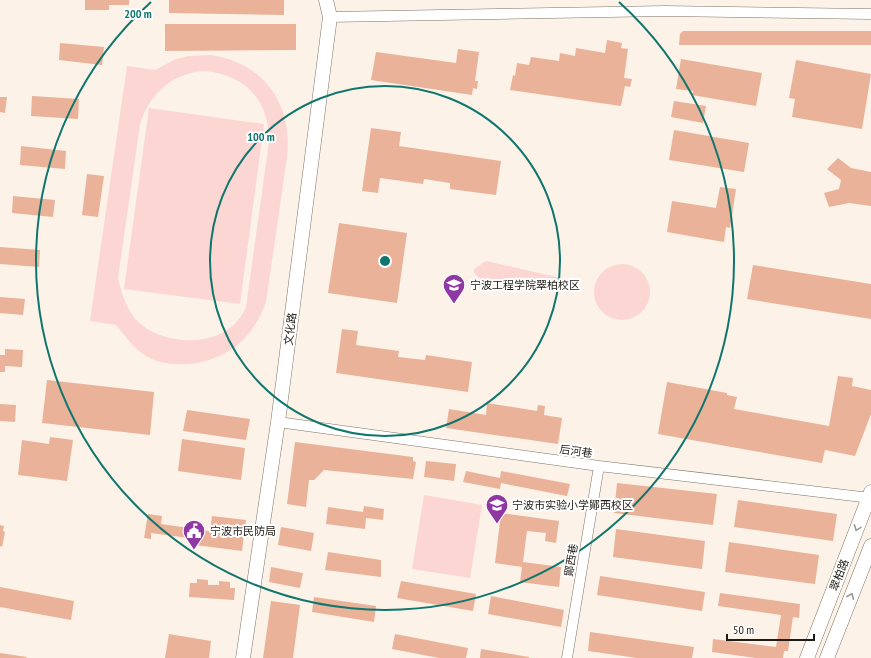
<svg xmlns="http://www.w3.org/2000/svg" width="871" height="658" viewBox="0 0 871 658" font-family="'PT Sans Narrow','Noto Sans SC',sans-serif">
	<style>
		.green { fill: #fbd6d2; fill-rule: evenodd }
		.building { fill: #e9b299 }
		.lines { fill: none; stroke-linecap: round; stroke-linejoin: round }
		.street-casing { stroke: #7f7266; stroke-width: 11 }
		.secondary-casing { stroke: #7f7266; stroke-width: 15 }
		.street { stroke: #fff; stroke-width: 10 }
		.secondary { stroke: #fff; stroke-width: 14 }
		.oneway { stroke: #9a9896 }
		.ring { fill: none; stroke: #0f766e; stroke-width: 2 }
		.labels { text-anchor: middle; stroke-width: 4; stroke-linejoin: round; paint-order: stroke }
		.poi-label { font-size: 11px; fill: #1e1a15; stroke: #fff; text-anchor: start }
		.street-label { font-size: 11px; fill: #1e1a15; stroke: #fff }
		.centre { fill: #0f766e; stroke: #fff; stroke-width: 2 }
		.ring-label { font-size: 12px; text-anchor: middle; font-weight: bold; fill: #0f766e; stroke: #fff; stroke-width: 4; stroke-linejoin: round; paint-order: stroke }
	</style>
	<rect width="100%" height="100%" fill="#fdf2e7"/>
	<path class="green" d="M211,55C264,63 293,104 287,157L266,302C253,338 229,359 190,364C175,365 159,364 146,356C133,348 125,336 116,325L90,321L127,66L155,70L176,59L189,56ZM205,71C246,75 269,100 269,142L246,307C244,311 242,316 238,320C217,347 168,345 143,326C128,315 122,295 118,278L140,124C150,93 172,73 205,71Z
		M149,108L264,124L240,304L124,289Z
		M486,261L570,280L567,290L484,282L474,273V269Z
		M594 292a28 28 0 1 1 56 0a28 28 0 1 1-56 0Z
		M424,495L482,505L470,578L412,569Z"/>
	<path class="building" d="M85,0H129V5H109V10H85Z
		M169,0H284V15L169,13Z
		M165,24H296V50L165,51Z
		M683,31H871V45H679L680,34Z
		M607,40L622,43L621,48L628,49L624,78L632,79L630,87L625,86L621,106L510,90L513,75L515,76L517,63L529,65L531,57L559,61L560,53L575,56L576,48L605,53Z
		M60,43L104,47L102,65L59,60Z
		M458,49L479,52L475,81H478L477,89L473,88L472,95L371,80L376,52L456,63Z
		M681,59L762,73L756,106L692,95L693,91L676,89Z
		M796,60L871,74L862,129L792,117L795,99L789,98Z
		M32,96L79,99L78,119L31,116Z
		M0,97H7L5,113L0,112Z
		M674,101L706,106L703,123L671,117Z
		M371,128L401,132L399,146L501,161L496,195L450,189V183L424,179L423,184L380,178L378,193L362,191Z
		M674,130L749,143L744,172L669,160Z
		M21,146L66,151L65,169L20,165Z
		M838,158L851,168L871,172V206L849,203L829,207L824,193L839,189L841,180L827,169Z
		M87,174L104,176L98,217L82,215Z
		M720,187L736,189L730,228L726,227L724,242L667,232L672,201L716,208Z
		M13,196L55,200L53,217L12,213Z
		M339,223L407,233L397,303L328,293Z
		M0,247L40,250L39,267L0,264Z
		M753,265L871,284V319L747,299Z
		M0,297L25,299L23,315L0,313Z
		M342,329L358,331L356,345L399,351L398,357L425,360L426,355L472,362L468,392L336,373Z
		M5,349L23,350L22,367L5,366V372H0V355H5Z
		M838,376L853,378L852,386L871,390V414L855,456L825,450L822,463L658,434L667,382L727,393V395L737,397L734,409L829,426Z
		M47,380L154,392L150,435L42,423Z
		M487,403L537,411L538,405L545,406L544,415L562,418L558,444L446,428L449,409L486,415Z
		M0,404L16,405L15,422L0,421Z
		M187,410L250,419L246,440L183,431Z
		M50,437L73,440L67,481L18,475L22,440L49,444Z
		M182,439L245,448L241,480L178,471Z
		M295,442L413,457V461L416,462L413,479L324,470L314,480H309L306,507L287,504Z
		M426,461L456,464L454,481L424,477Z
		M466,471L500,478L501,471L570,484L567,496L501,483L500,489L463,482Z
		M617,483L717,494L713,525L614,513Z
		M738,500L837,514L833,541L734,527Z
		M364,506L384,509L383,520L366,518L365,529L326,524L328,507L363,512Z
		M501,513L559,521L556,543L545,541L546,533L527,531L523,562L561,567L559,587L520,582L522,567L495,563Z
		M148,514L162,516L161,524L210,531L212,516L246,520L242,551L195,545L196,539L151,533V539L144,538Z
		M0,525L4,526L3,531L5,532L2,547L0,546Z
		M281,527L314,533L311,551L278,545Z
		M616,529L705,541L702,569L613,557Z
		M729,542L819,555L815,584L725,572Z
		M328,552L381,560V577L325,570Z
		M271,567L303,573L300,588L269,582Z
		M600,576L705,592L702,611L597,595Z
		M197,579L208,580V585H219V581L230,582V588H235L234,600L189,597L190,583H197Z
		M401,581L476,594L473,611L397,598Z
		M0,587L74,601L71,620L0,607Z
		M720,593L800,604L799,618L793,617L788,651H784L783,658H756L712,652L713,639L776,647L781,615L718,606Z
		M491,596L564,610L561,627L488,614Z
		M314,597L376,606L374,622L312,612Z
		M271,601L300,605L293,658H263Z
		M590,632L694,647L692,658H637L588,651Z
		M169,634L211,641L209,658H165Z
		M395,634L468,648L466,658H439L392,649Z
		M481,649L529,657V658H480Z
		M0,653L27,657L26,658H0Z"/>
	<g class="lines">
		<g class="street-casing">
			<path id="street" d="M330,17L665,11L871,14
				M278,422L599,466L871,498
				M567,658L599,466"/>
		</g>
		<g class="secondary-casing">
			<path id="secondary" d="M243,658L278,422L330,17L326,0
				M807,658L871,492
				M827,658L871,546"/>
		</g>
		<use href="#street" class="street"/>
		<use href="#secondary" class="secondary"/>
	</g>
	<defs><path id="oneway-chevron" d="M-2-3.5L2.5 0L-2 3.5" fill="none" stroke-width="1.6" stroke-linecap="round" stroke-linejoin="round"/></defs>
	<g class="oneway">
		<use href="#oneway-chevron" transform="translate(857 528) rotate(111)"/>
		<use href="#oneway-chevron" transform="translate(851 596) rotate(-68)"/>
	</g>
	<g class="ring">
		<circle cx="385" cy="261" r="175"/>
		<path d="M619 2A349 349 0 1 1 151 2"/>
	</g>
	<defs>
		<g id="university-pin" transform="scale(1.15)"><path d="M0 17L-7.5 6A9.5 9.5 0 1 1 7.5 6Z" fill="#8f38a4" stroke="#fff"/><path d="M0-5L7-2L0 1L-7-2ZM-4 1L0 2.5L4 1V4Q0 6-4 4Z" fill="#fff"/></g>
		<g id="school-pin" transform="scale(1.15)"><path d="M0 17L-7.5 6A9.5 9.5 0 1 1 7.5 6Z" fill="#8f38a4" stroke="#fff"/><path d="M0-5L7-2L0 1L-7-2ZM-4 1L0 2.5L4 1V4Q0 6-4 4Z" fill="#fff"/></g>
		<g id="civic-pin" transform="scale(1.15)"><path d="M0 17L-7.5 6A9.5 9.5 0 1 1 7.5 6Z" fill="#8f38a4" stroke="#fff"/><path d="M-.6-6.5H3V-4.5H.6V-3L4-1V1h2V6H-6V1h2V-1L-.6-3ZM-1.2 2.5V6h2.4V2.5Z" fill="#fff"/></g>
	</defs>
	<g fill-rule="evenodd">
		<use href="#university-pin" x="454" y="285"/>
		<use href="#school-pin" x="497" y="505"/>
		<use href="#civic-pin" x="194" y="531"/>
	</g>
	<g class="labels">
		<g class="poi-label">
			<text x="470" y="289">宁波工程学院翠柏校区</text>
			<text x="512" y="509">宁波市实验小学鄮西校区</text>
			<text x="210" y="535">宁波市民防局</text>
		</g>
		<g class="street-label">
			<text transform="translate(290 329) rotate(-83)" y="4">文化路</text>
			<text transform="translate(576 451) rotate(8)" y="4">后河巷</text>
			<text transform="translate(571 560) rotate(-81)" y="4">鄮西巷</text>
			<text transform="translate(839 575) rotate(-69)" y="4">翠柏路</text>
		</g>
	</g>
	<circle cx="385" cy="261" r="6" class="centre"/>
	<g class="ring-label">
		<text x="138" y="18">200 m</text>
		<text x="261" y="141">100 m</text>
	</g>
	<path d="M727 634v6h87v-6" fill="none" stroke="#1e1a15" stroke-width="2"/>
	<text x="733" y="634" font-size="12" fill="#1e1a15" stroke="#ffffff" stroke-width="3" paint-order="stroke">50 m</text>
</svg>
